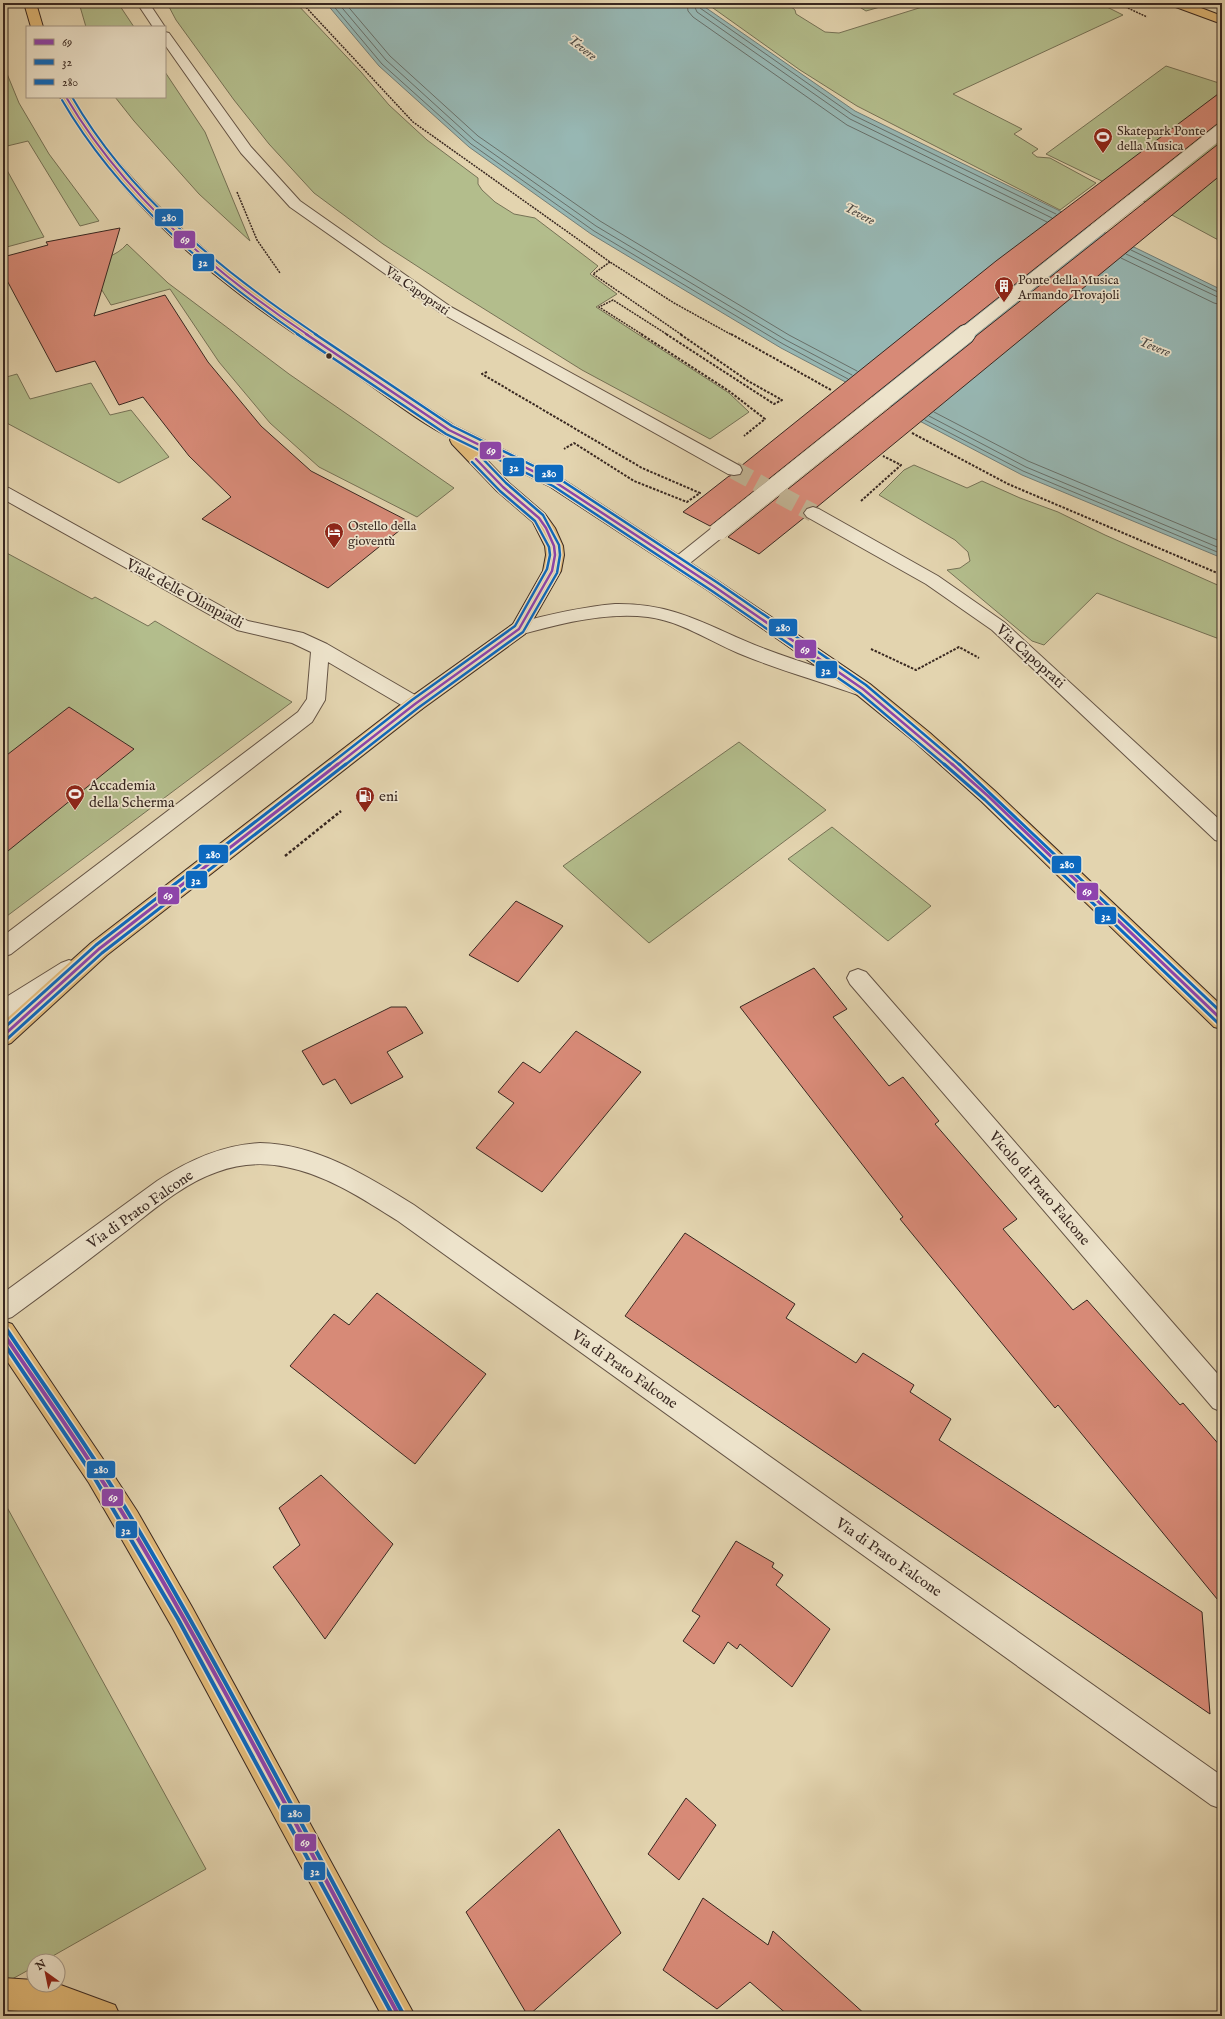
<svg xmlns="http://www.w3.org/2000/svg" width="1225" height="2019" viewBox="0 0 1225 2019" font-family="'IM FELL English',serif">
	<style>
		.green { fill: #b3bd8c; stroke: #767256 }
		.water { fill: #97b7b3; stroke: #717e79 }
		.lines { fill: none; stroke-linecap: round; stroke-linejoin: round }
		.shore { stroke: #68706a; stroke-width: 1 }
		.building { fill: #d78a77; stroke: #392821 }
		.minor-tunnel { stroke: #c1b293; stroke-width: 18; stroke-dasharray: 18 8; stroke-linecap: butt }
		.minor-casing { stroke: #645344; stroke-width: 2 }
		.major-casing { stroke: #392821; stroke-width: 2 }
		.path-far2 { stroke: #392821; stroke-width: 1.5; stroke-dasharray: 2 1; stroke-linecap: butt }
		.path-far1 { stroke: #392821; stroke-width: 2; stroke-dasharray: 2.5 1.5; stroke-linecap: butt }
		.path { stroke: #392821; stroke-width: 2.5; stroke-dasharray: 3 2; stroke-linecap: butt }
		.minor { fill: #ede3cb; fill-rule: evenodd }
		.major { fill: #e2ba78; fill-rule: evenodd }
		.minor-bridge-far1-casing { stroke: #645344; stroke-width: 14; stroke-linecap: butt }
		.minor-bridge-casing { stroke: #645344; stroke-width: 18; stroke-linecap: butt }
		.minor-bridge-far1 { stroke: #ede3cb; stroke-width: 14 }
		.minor-bridge { stroke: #ede3cb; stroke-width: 18 }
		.bus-1-far3-casing { stroke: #ede3cb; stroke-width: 4 }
		.bus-1-far2-casing { stroke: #ede3cb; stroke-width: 5 }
		.bus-1-far1-casing { stroke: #ede3cb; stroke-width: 6 }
		.bus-1-casing { stroke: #ede3cb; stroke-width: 7 }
		.bus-2-far3-casing { stroke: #ede3cb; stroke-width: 4 }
		.bus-2-far2-casing { stroke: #ede3cb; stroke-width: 5 }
		.bus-2-far1-casing { stroke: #ede3cb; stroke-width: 6 }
		.bus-2-casing { stroke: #ede3cb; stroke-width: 7 }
		.bus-3-far3-casing { stroke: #ede3cb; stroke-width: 4 }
		.bus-3-far2-casing { stroke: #ede3cb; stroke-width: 5 }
		.bus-3-far1-casing { stroke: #ede3cb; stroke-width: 6 }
		.bus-3-casing { stroke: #ede3cb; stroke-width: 7 }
		.bus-1-far3 { stroke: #8e44ad; stroke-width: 2 }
		.bus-1-far2 { stroke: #8e44ad; stroke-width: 2.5 }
		.bus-1-far1 { stroke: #8e44ad; stroke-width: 3 }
		.bus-1 { stroke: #8e44ad; stroke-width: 4 }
		.bus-2-far3 { stroke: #0c69bf; stroke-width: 2 }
		.bus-2-far2 { stroke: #0c69bf; stroke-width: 2.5 }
		.bus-2-far1 { stroke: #0c69bf; stroke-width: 3 }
		.bus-2 { stroke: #0c69bf; stroke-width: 4 }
		.bus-3-far3 { stroke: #0c69bf; stroke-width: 2 }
		.bus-3-far2 { stroke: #0c69bf; stroke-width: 2.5 }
		.bus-3-far1 { stroke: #0c69bf; stroke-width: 3 }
		.bus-3 { stroke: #0c69bf; stroke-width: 4 }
		.bus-dot { fill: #392821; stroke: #ede3cb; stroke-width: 1.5 }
		.labels { text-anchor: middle; stroke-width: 3.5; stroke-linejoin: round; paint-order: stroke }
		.far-water-label { font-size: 13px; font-style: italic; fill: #504c46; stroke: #ede3cb }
		.far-poi-label { font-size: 13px; fill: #392821; stroke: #ede3cb; text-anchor: start }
		.far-street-label { font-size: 13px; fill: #392821; stroke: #ede3cb }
		.street-label { font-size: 15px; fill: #392821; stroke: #ede3cb }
		.poi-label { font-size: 15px; fill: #392821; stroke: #ede3cb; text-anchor: start }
		.line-badge { stroke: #ede3cb; stroke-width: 1.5 }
		.badge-label { font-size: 11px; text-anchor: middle; font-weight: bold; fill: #fff }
	</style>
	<rect width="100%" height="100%" fill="#e3d4af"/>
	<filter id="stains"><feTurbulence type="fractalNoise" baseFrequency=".005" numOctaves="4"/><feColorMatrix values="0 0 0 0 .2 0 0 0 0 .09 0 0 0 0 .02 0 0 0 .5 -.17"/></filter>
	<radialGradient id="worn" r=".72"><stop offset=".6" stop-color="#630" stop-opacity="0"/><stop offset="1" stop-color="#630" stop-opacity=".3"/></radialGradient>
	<path class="green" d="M79,3H118L134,27H86Z
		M167,3H296L361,72L389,105L427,140L478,178V184L482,190L495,202L514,214L535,218L598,266L590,274L617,294L596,307L729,393L749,412L710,439L582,370L457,292L383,244L314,193L269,144L234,100L176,20Z
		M706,3H791L788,4L795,10L796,14L825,32L839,33L935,3H1099L1123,15L953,94L1022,129L1014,134L1038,149L1032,153L1037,157L1050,158L1096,183L1060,210L857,106L800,70Z
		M853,3H894L866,11Z
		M3,64L19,103L49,154L99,221L80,226L28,141L3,147Z
		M1166,66L1222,84V242L1172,215L1046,154Z
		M165,72L205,132L250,241L199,194L134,121L115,97H165Z
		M3,163L44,237L3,248Z
		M127,244L168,283L289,374L454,488L417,517L319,467L270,423L219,362L170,289L111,305L86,264C101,259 116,257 127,244Z
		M17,374L30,399L91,383L110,415L131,410L169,457L119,483L3,421V378Z
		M914,465L967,488L982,481L1020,498L1058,512L1105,535L1222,587V640L1097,593L1044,645L1032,641L947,570L960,568L970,561L968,552L955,540L879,495L904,470Z
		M3,551L92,599L95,597L148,626L155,621L292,702L3,919Z
		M739,742L826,810L649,943L563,866Z
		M832,827L931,906L888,941L788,859Z
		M3,1500L206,1869L44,1961H34V1967L3,1984Z"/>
	<path class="water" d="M326,3H699L855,111L1222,290V558L1022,475L781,348L591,234L469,147L379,66Z"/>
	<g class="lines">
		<path class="shore" d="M331,3L382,64L471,144L594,231L783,344L848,379
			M338,3L386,60L474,140L596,226L786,340L852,375
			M345,3L390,56L478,136L600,221L789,335L857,371
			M687,3L688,11L693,17L847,125L1047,222
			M693,3L697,12L850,119L1052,218
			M698,3L700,8L853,115L1056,214
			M1131,250L1222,294
			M1126,254L1222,299
			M1121,258L1214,303L1222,305
			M934,412L1028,461L1222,542
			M929,416L1026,467L1222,549
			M925,420L1023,471L1222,554"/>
	</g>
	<path class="building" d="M1222,91V122L1217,124L965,324L960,326L710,526L683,512L729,476L741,475L743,471L741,466L996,261Z
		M1222,141V174L817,507L813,506L806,508L802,513L805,517L759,554L728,537L972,342L976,336Z
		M120,228L94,316L165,295L208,362L261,426L311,471L410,522L328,588L202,519L231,497L189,456L143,397L119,405L95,361L56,372L3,273V257L48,245L46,242Z
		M69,707L134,749L3,855V758Z
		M516,901L563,926L518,982L469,955Z
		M814,968L847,1009L833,1017L889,1086L903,1077L939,1121L935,1124L1017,1219L1003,1229L1073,1310L1087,1300L1180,1405L1183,1403L1222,1448V1605L1058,1405L1055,1408L900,1219L903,1217L740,1007Z
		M391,1007H406L423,1033L387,1052L403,1077L351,1104L335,1079L323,1085L302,1051Z
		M576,1031L641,1072L542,1192L476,1148L514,1103L498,1092L523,1062L540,1073Z
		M685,1233L795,1304L786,1318L856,1363L863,1353L914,1385L910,1392L951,1419L939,1440L1202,1612L1210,1714L625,1316Z
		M377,1293L486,1374L415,1464L290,1366L334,1314L349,1325Z
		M321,1475L393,1544L325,1639L273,1567L300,1545L279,1508Z
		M736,1541L774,1563L772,1567L783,1575L776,1585L830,1629L792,1687L740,1644L737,1649L728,1642L714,1664L683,1641L700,1616L692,1611Z
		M686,1798L716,1825L679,1880L648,1854Z
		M559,1829L621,1933L528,2016L466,1912Z
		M703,1898L768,1945L773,1931L867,2016H789L750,1982L717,2009L663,1970Z"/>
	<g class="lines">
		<path class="minor-tunnel" d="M734,470L813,513"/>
		<g class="minor-casing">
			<path id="minor" d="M137,3H149L165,27H153Z
				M165,32L169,33L251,147L300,201L451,307L740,466L742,470L740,474L734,475L728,474L441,313L290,207L241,153L165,45Z
				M3,487L9,488L248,621L303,633L327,644L422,699L424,704L422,709L415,711L408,709L328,662L325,700L312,722L11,954L3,957V936L298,712L307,699L311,652L292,643L237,630L3,499Z
				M813,507L819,509L938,576L1004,622L1222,822V842L1215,840L992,630L926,584L807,517L804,513L807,509Z
				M719,525L725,527L728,531L725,535L685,567L679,569L673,567L670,563L673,559L713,527Z
				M615,604C678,603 710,628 765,649C799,662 834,672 869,684L871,689L869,694L862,696L855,694C816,680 776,669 738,653C708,640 680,621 648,617C604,612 560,624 519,635L513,634L510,629L513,624C547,615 580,607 615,604Z
				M69,960L77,963L80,969L77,975L11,1018L3,1020V999L61,963Z
				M858,969L866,972L1222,1379V1412L1213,1408L850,984L847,978L850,972Z
				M260,1143C317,1144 367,1176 414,1205L1222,1776V1809L1211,1805L398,1221C363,1199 327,1175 286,1167C264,1162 239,1164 217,1172C182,1184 151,1212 121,1235C85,1263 49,1290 12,1317L3,1320V1293L157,1181C189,1160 222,1145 260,1143Z"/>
		</g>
		<g class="major-casing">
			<path id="major" d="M24,3H36L43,27H31Z
				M1171,3H1188L1222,16V24L1173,6Z
				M60,97H72L89,125L115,159L149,197L188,235L243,283L306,328L455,426L561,478L721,583L870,684L930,733L995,791L1222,1006V1029L1214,1027L981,801L916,743L856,694L709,591L549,486L477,450L509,483L545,514L555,528L563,546L564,555L561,571L525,634L422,709L107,955L11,1043L3,1046V1022L91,943L408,699L513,624L543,571L546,555L545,546L533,522L497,491L452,444L450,440L451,438C417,421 384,394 353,373C313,346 271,319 233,289C165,237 103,171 60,97Z
				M3,1321L12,1324L107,1465L137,1511L192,1607L415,2016H382L172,1627L117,1531L89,1483L3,1355Z
				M3,1978L34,1980V1985L58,1984L115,2005L120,2016H58L49,2013L3,2010Z"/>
		</g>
		<path class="path-far2" d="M302,3L413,122L610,262L674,303L732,335
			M1117,3L1147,17
			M237,192L257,240L280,273
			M1219,204L1222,201
			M610,262L593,274L682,335
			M643,335L599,307L613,300L668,335"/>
		<path class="path-far1" d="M641,334L729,391L765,419L744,436
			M666,334L774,404L782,400L748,381L680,334
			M731,334L831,390
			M487,372L482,374L642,468L700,493L687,502L634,481L574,443L564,449
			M912,433L1008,484L1222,575
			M861,501L901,465L883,456
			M871,649L916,670L959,647L979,658"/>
		<path class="path" d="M285,856L341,811"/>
		<use href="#minor" class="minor"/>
		<use href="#major" class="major"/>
		<g class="minor-bridge-far1-casing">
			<path id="minor-bridge-far1" d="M964,335L1222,130"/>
		</g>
		<g class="minor-bridge-casing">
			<path id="minor-bridge" d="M719,531L966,334"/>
		</g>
		<use href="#minor-bridge-far1" class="minor-bridge-far1"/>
		<use href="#minor-bridge" class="minor-bridge"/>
		<g class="bus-1-far3-casing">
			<path id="bus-1-far3" d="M66,97C124,195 214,273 308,335"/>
		</g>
		<g class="bus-1-far2-casing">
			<path id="bus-1-far2" d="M306,334L449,430L555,482L715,587L863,689L953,765
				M337,765L415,704L519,629L552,571L555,555L554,546L546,528L539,518L503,487L476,459"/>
		</g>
		<g class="bus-1-far1-casing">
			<path id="bus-1-far1" d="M952,764L988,796L1222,1020
				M3,1036L99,949L338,764"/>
		</g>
		<g class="bus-1-casing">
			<path id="bus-1" d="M3,1333C45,1395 89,1457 128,1522C224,1683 309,1851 399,2016"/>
		</g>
		<g class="bus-2-far3-casing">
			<path id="bus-2-far3" d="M62,100C119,198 207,271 299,335"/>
		</g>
		<g class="bus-2-far2-casing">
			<path id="bus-2-far2" d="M297,334L446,434L553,486L712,591L860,693L945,765
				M345,765L418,708L523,632L557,573L560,555L559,545L543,515L506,483L480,456"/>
		</g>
		<g class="bus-2-far1-casing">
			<path id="bus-2-far1" d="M944,764L985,800L1219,1024
				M6,1040L102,953L346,764"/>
		</g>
		<g class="bus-2-casing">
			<path id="bus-2" d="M3,1342L94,1477L178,1619L393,2016"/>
		</g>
		<g class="bus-3-far3-casing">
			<path id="bus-3-far3" d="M72,97C129,196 223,272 317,335"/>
		</g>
		<g class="bus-3-far2-casing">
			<path id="bus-3-far2" d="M315,334L452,426L558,478L718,583L866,685L960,765
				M329,765L412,700L515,626L547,569L550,555L549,547L535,521L500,491L472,462"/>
		</g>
		<g class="bus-3-far1-casing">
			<path id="bus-3-far1" d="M959,764L1222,1013
				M3,1029L96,945L330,764"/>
		</g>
		<g class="bus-3-casing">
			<path id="bus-3" d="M7,1330C49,1393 93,1454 132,1519C228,1681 314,1848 403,2014"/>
		</g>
		<use href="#bus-1-far3" class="bus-1-far3"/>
		<use href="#bus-1-far2" class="bus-1-far2"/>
		<use href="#bus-1-far1" class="bus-1-far1"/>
		<use href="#bus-1" class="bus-1"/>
		<use href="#bus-2-far3" class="bus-2-far3"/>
		<use href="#bus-2-far2" class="bus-2-far2"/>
		<use href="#bus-2-far1" class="bus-2-far1"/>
		<use href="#bus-2" class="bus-2"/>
		<use href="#bus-3-far3" class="bus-3-far3"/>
		<use href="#bus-3-far2" class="bus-3-far2"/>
		<use href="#bus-3-far1" class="bus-3-far1"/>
		<use href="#bus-3" class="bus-3"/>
	</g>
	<defs>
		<g id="stadium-pin" transform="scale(1)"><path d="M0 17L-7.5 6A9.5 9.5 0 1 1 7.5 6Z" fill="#8f2418" stroke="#ede3cb"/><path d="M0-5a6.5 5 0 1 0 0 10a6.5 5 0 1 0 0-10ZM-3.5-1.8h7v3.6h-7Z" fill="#fff"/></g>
		<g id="building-pin" transform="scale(1)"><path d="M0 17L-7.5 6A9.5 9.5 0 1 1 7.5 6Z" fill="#8f2418" stroke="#ede3cb"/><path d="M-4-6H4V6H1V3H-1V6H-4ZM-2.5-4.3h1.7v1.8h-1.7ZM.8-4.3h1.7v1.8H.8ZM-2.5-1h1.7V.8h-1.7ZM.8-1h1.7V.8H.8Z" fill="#fff"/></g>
		<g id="hotel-pin" transform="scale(1)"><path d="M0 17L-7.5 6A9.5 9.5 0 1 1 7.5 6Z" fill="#8f2418" stroke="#ede3cb"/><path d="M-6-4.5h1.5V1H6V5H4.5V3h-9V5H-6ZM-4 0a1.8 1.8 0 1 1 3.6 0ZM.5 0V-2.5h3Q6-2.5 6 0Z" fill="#fff"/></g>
		<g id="fuel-pin" transform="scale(1)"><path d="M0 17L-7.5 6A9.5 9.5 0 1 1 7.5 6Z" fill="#8f2418" stroke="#ede3cb"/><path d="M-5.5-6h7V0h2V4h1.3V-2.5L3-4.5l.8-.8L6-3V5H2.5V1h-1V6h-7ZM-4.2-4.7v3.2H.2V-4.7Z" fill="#fff"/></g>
	</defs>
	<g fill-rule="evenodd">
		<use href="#stadium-pin" x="1103" y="137"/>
		<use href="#building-pin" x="1004" y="286"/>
		<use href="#hotel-pin" x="334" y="532"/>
		<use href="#stadium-pin" x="75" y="794"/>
		<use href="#fuel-pin" x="365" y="796"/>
	</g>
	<circle class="bus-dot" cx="329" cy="356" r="3.5"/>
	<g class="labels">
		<g class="far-water-label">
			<text transform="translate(583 47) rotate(38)" y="5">Tevere</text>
			<text transform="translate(860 213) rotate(28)" y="5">Tevere</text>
			<text transform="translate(1155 346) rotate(22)" y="5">Tevere</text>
		</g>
		<g class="far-poi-label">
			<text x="1117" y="135">Skatepark Ponte<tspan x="1117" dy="15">della Musica</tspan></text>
			<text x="1018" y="284">Ponte della Musica<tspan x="1018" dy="15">Armando Trovajoli</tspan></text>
			<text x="348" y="530">Ostello della<tspan x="348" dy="15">gioventù</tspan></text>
		</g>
		<g class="far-street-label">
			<text transform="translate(418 290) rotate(35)" y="5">Via Capoprati</text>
		</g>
		<g class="street-label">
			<text transform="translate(185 593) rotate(28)" y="5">Viale delle Olimpiadi</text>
			<text transform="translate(1031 656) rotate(42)" y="5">Via Capoprati</text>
			<text transform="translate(1040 1188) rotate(49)" y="5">Vicolo di Prato Falcone</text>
			<text transform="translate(140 1209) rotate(-35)" y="5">Via di Prato Falcone</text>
			<text transform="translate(625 1369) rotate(35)" y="5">Via di Prato Falcone</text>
			<text transform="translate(889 1557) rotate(35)" y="5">Via di Prato Falcone</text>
		</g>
		<g class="poi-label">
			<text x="89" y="790">Accademia<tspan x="89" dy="17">della Scherma</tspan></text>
			<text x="379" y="801">eni</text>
		</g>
	</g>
	<g class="line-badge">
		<rect x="154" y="208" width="30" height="19" rx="4" fill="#0c69bf"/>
		<rect x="173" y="230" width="23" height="19" rx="4" fill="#8e44ad"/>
		<rect x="192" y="253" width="23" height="19" rx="4" fill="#0c69bf"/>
		<rect x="479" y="441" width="23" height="19" rx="4" fill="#8e44ad"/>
		<rect x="502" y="457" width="23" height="20" rx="4" fill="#0c69bf"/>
		<rect x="534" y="464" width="30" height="19" rx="4" fill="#0c69bf"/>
		<rect x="768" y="618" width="30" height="19" rx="4" fill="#0c69bf"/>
		<rect x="794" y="639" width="23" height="20" rx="4" fill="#8e44ad"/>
		<rect x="815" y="660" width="23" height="19" rx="4" fill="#0c69bf"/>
		<rect x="198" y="844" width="31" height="20" rx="4" fill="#0c69bf"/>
		<rect x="1051" y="855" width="31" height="19" rx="4" fill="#0c69bf"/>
		<rect x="185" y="870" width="23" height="19" rx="4" fill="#0c69bf"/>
		<rect x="1076" y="882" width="23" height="19" rx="4" fill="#8e44ad"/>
		<rect x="157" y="886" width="23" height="19" rx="4" fill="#8e44ad"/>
		<rect x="1094" y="906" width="23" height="19" rx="4" fill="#0c69bf"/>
		<rect x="86" y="1460" width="30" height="19" rx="4" fill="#0c69bf"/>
		<rect x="101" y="1488" width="23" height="19" rx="4" fill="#8e44ad"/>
		<rect x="115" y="1520" width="23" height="19" rx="4" fill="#0c69bf"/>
		<rect x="280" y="1804" width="31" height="19" rx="4" fill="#0c69bf"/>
		<rect x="294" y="1833" width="23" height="19" rx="4" fill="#8e44ad"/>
		<rect x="303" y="1861" width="23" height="20" rx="4" fill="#0c69bf"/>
	</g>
	<g class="badge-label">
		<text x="169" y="221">280</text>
		<text x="185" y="243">69</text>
		<text x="203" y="266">32</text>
		<text x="491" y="454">69</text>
		<text x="514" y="471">32</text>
		<text x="549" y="477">280</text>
		<text x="783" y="631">280</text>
		<text x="805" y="653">69</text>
		<text x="826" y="674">32</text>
		<text x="213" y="858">280</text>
		<text x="1067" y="868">280</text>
		<text x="196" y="884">32</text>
		<text x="1087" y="895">69</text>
		<text x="168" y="899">69</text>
		<text x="1106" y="920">32</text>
		<text x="101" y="1473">280</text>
		<text x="113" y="1501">69</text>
		<text x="126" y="1534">32</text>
		<text x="295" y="1817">280</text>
		<text x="305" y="1846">69</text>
		<text x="315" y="1875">32</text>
	</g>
	<rect width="1225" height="2019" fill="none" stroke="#e3d4af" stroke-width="16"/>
	<rect x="4" y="4" width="1217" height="2011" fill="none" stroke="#392821" stroke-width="2"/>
	<rect x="8" y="8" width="1209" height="2003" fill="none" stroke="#392821"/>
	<rect x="26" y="26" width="140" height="72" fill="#ede3cb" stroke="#a59887"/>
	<rect x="34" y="39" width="20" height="6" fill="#8e44ad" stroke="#a59887"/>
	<text x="62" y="46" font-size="12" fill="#392821">69</text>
	<rect x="34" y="59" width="20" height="6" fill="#0c69bf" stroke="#a59887"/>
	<text x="62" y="66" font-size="12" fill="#392821">32</text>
	<rect x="34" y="79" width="20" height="6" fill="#0c69bf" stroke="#a59887"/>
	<text x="62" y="86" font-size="12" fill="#392821">280</text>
	<g transform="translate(46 1973) rotate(327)"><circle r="19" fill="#ede3cb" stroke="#a59887"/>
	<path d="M0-3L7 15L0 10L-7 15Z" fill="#8f2418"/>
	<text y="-6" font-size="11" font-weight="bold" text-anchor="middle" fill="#392821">N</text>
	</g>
	<rect width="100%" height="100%" filter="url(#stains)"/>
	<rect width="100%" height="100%" fill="url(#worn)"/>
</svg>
